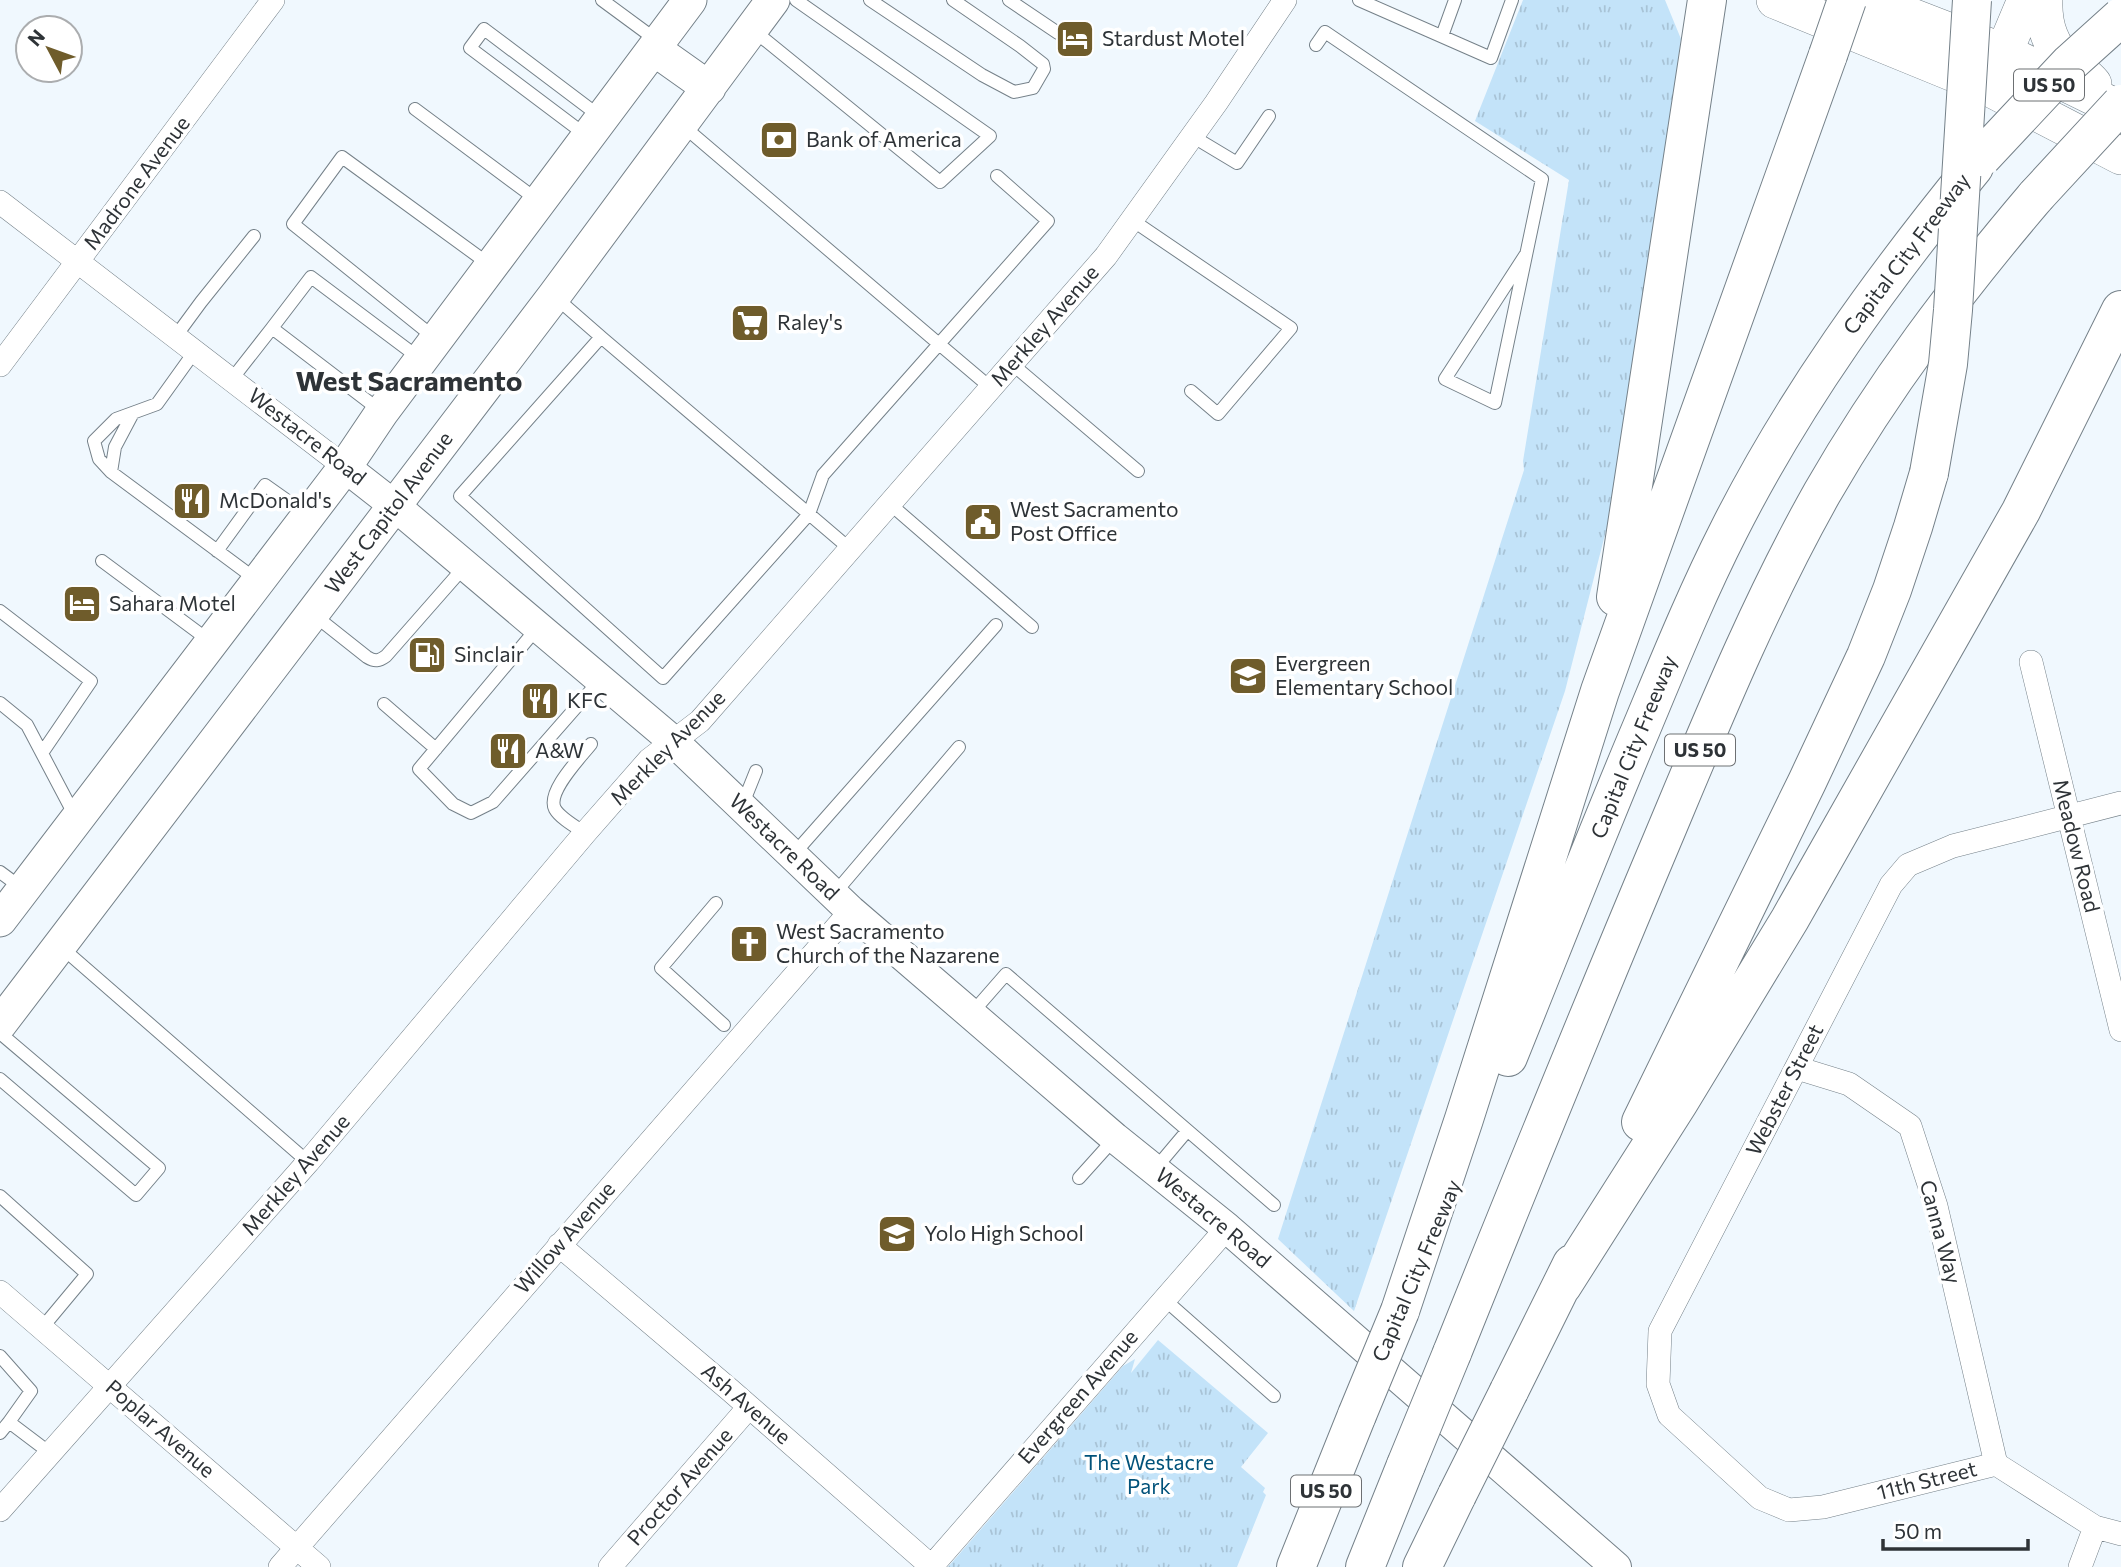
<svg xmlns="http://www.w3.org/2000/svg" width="2121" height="1567" viewBox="0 0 2121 1567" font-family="Commissioner,sans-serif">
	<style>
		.grass { fill: url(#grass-tufts) }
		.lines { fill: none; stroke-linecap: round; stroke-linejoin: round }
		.service-casing { stroke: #758189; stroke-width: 14 }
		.minor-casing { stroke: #758189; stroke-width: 24 }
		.tertiary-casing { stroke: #758189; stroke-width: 32 }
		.secondary-casing { stroke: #758189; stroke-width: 35 }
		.primary-casing { stroke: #758189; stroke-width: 38 }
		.motorway-casing { stroke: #758189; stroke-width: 40 }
		.service { stroke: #fff; stroke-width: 12 }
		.minor { stroke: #fff; stroke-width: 23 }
		.tertiary { stroke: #fff; stroke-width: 30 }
		.secondary { stroke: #fff; stroke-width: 33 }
		.primary { stroke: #fff; stroke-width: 37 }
		.motorway { stroke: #fff; stroke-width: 38 }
		.motorway-bridge-casing { stroke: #758189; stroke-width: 40; stroke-linecap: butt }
		.motorway-bridge { stroke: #fff; stroke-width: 38 }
		.labels { text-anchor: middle; stroke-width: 7; stroke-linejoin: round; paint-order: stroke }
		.shield { fill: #fff; stroke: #6d7073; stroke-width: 2 }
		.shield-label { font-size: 19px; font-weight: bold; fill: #2e3337 }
		.poi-label { font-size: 21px; fill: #2e3337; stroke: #fff; text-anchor: start }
		.street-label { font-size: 21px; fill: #2e3337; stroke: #fff }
		.park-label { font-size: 21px; fill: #00527a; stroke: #fff }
		.district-label { font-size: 28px; font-weight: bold; fill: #2e3337; stroke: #fff }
	</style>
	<defs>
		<pattern id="grass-tufts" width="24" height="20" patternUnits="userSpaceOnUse" patternTransform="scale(1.75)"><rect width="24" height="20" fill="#c3e3f9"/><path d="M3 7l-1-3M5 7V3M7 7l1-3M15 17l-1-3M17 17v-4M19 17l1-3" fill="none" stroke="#a8c3d6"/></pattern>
	</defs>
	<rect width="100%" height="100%" fill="#f0f8fe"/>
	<path class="grass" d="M1523,0H1665L1681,39L1648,271L1611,511L1565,691L1354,1311L1278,1239L1524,470L1523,461L1569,180L1475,121Z
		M1158,1340L1268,1433L1241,1467L1265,1488L1263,1492L1266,1495L1237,1567H948L1123,1366L1135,1359L1131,1373Z"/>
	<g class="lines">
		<g class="service-casing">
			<path id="service" d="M602,0L659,42
				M870,0L982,75L1014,92L1033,88L1044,69L1043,64L1020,46L953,0
				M1009,0L1058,33
				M1359,0L1491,58L1512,0
				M753,30L940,182L990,136L796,0
				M1442,36L1455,0
				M1316,45L1325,32L1542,179L1495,403L1445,379L1526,254
				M415,109L540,202
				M587,136L470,48L484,29L602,118
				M1192,136L1237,163L1269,116
				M1132,220L1291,328L1218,414L1191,391
				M554,296L601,337L460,496L663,678L809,514L850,549
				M176,336L201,302L254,236
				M601,337L809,514L823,475L939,344L682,125
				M436,339L293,224L342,157L490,265
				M195,351L157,404L116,419L94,441L99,459L111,472L258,581
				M1012,364L1138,471
				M232,379L272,328
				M991,388L939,344L1048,221L997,176
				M382,412L272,328L311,277L419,358
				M111,472L115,447L133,413
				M890,504L1032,627
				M217,551L265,485L306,514
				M102,561L211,642
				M0,611L91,681L42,753
				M314,615L367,657C375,662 379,661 386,656L465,566
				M538,627L419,769L453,804L471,813L493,802L600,680
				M0,703L27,725L75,816
				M384,704L436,749
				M742,806L756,771
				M585,833C576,827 560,818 555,809C546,792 581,757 591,744
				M793,855L996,625
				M0,872L23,889
				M834,894L959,747
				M716,903L661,968L724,1025
				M60,946L308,1162
				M971,1014L1006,974L1274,1205
				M0,1033L159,1168L136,1195L0,1079
				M1155,1169L1187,1131
				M1079,1178L1115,1138
				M0,1196L87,1274L42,1328
				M1164,1299L1274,1396
				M0,1356L31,1391L9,1422
				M0,1433L9,1422L50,1453"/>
		</g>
		<g class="minor-casing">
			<path id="minor" d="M0,202L345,467
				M0,365L273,0
				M2031,662L2121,1030
				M2121,803L1953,846L1908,865L1891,885L1660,1331L1658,1384L1669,1415L1760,1498L1789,1510L1823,1507L1996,1464L2095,1527L2121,1534
				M1797,1068L1849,1084L1910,1126L1936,1206L1996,1464
				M559,1245L730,1390L931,1566
				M0,1292L319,1567
				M0,1510L308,1162L585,833L649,760L700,721L1106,256L1216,103L1285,0
				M280,1567L851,911
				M610,1567L749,1407
				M931,1567L1227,1228
				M2080,1567L2095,1527"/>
		</g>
		<g class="tertiary-casing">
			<path id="tertiary" d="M345,467L395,506L673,741L851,911L1115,1138L1227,1228L1616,1567"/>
		</g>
		<g class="secondary-casing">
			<path id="secondary" d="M654,49L709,88
				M0,920L345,467L382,412L690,0
				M0,1024L554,296L773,0"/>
		</g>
		<g class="primary-casing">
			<path id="primary" d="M1775,0L1988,87L2121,156
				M1868,0L2005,53L2121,110
				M2044,0C2043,23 2050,46 2067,62C2076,70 2086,75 2093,84
				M1994,76L2026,0"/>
		</g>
		<g class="motorway-casing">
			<path id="motorway" d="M1616,597L1707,0
				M1508,1057C1552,948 1595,838 1641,729C1669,662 1696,595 1729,530C1795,399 1881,281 1974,167
				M1641,1122L1807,782L1866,656L1892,590L1913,527L1929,473
				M1562,1286L1679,1102L1790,919L2021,511L2121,310
				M1400,1311L1464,1119L1600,691L1828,55
				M1452,1353C1521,1181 1591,1009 1663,838C1712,721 1760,603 1822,493C1884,385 1956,290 2036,196
				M1509,1391L1572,1264
				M1296,1567L1357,1415
				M1365,1567L1406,1465
				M1422,1567L1457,1495"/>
		</g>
		<use href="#service" class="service"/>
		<use href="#minor" class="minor"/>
		<use href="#tertiary" class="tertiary"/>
		<use href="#secondary" class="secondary"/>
		<use href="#primary" class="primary"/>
		<use href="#motorway" class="motorway"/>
		<g class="motorway-bridge-casing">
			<path id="motorway-bridge" d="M1828,55L1847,0
				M1982,157L2070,63L2121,17
				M2036,196L2121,104
				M1929,473L1948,364L1953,310L1972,0
				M1357,1415L1400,1311
				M1406,1465L1452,1353
				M1457,1495L1509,1391"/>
		</g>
		<use href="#motorway-bridge" class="motorway-bridge"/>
	</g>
	<defs>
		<g id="hotel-square" transform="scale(2.0125)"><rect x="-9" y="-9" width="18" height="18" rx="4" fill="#6f5c2b" stroke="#fff"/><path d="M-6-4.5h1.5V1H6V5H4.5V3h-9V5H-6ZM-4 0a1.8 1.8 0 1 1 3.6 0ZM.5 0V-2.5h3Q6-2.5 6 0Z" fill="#fff"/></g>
		<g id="bank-square" transform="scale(2.0125)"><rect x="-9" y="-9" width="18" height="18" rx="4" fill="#6f5c2b" stroke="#fff"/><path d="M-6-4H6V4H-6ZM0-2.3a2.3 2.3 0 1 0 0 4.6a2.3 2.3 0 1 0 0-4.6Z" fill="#fff"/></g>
		<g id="supermarket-square" transform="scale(2.0125)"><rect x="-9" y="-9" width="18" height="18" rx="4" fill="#6f5c2b" stroke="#fff"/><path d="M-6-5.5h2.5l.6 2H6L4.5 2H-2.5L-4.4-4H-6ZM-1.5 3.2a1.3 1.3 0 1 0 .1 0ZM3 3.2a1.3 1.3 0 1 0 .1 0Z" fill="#fff"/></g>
		<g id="restaurant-square" transform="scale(2.0125)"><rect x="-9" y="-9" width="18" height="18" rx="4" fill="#6f5c2b" stroke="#fff"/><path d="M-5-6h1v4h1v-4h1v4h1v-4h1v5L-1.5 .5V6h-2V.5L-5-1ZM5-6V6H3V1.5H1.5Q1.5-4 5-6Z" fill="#fff"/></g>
		<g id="civic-square" transform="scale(2.0125)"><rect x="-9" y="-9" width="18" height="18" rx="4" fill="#6f5c2b" stroke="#fff"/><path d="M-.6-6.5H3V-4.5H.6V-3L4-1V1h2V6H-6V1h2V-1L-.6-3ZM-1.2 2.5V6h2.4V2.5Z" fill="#fff"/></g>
		<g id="fuel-square" transform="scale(2.0125)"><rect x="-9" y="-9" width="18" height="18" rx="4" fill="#6f5c2b" stroke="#fff"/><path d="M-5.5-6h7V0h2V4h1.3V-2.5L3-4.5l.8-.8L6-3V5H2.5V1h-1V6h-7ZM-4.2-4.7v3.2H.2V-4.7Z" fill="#fff"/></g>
		<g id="school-square" transform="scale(2.0125)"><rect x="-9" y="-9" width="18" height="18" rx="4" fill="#6f5c2b" stroke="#fff"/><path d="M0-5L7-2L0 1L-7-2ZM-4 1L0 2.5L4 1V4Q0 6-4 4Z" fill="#fff"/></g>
		<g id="church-square" transform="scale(2.0125)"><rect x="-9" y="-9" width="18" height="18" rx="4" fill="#6f5c2b" stroke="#fff"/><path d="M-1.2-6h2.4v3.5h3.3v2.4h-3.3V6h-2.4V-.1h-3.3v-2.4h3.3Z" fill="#fff"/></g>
	</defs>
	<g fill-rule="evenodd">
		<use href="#hotel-square" x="1075" y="39"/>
		<use href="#bank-square" x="779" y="140"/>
		<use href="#supermarket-square" x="750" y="323"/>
		<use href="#restaurant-square" x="192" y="501"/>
		<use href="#civic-square" x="983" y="522"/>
		<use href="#hotel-square" x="82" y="604"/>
		<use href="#fuel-square" x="427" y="655"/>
		<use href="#school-square" x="1248" y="676"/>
		<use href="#restaurant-square" x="540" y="701"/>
		<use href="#restaurant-square" x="508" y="751"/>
		<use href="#church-square" x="749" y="944"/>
		<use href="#school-square" x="897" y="1234"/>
	</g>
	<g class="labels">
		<g class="shield">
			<rect x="2014" y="69.5" width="70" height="31" rx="5"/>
			<rect x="1665" y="734.5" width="70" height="31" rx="5"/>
			<rect x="1291" y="1475.5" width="70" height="31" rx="5"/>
		</g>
		<g class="shield-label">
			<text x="2049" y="92">US 50</text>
			<text x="1700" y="757">US 50</text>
			<text x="1326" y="1498">US 50</text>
		</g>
		<g class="poi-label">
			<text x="1102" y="46">Stardust Motel</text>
			<text x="806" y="147">Bank of America</text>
			<text x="777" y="330">Raley's</text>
			<text x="219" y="508">McDonald's</text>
			<text x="1010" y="517">West Sacramento<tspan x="1010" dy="24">Post Office</tspan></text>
			<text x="109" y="611">Sahara Motel</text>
			<text x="454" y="662">Sinclair</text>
			<text x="1275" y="671">Evergreen<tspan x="1275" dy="24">Elementary School</tspan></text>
			<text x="567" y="708">KFC</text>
			<text x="535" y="758">A&amp;W</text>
			<text x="776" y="939">West Sacramento<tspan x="776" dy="24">Church of the Nazarene</tspan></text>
			<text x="924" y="1241">Yolo High School</text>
		</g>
		<g class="street-label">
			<text transform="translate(137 183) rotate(-53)" y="7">Madrone Avenue</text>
			<text transform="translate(1907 254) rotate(-53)" y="7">Capital City Freeway</text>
			<text transform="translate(1045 326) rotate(-49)" y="7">Merkley Avenue</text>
			<text transform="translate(307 437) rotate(38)" y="7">Westacre Road</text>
			<text transform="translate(389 513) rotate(-53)" y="7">West Capitol Avenue</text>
			<text transform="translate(1634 747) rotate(-68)" y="7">Capital City Freeway</text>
			<text transform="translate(668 748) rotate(-45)" y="7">Merkley Avenue</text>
			<text transform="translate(2076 846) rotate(76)" y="7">Meadow Road</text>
			<text transform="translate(784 847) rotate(44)" y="7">Westacre Road</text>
			<text transform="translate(1785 1090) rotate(-63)" y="7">Webster Street</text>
			<text transform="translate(296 1175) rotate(-49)" y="7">Merkley Avenue</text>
			<text transform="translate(1213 1218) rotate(40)" y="7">Westacre Road</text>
			<text transform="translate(1940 1232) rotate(75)" y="7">Canna Way</text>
			<text transform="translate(565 1238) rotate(-49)" y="7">Willow Avenue</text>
			<text transform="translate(1417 1271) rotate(-67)" y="7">Capital City Freeway</text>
			<text transform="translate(1078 1397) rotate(-49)" y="7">Evergreen Avenue</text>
			<text transform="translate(746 1404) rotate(41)" y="7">Ash Avenue</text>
			<text transform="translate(160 1429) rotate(41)" y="7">Poplar Avenue</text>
			<text transform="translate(1927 1481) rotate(-14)" y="7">11th Street</text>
			<text transform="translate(680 1487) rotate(-49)" y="7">Proctor Avenue</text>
		</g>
		<g class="park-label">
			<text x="1149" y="1470">The Westacre<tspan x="1149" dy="24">Park</tspan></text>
		</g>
		<g class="district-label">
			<text x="409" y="391">West Sacramento</text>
		</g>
	</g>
	<g transform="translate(49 49) rotate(311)"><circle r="33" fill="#ffffff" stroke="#abadaf" stroke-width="2"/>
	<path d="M0-5L12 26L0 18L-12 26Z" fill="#6f5c2b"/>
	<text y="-10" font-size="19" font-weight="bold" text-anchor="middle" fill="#2e3337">N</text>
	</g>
	<path d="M1883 1539v10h145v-10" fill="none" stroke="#2e3337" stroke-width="3.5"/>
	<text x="1894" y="1539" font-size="21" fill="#2e3337" stroke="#ffffff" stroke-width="5" paint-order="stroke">50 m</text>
</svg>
